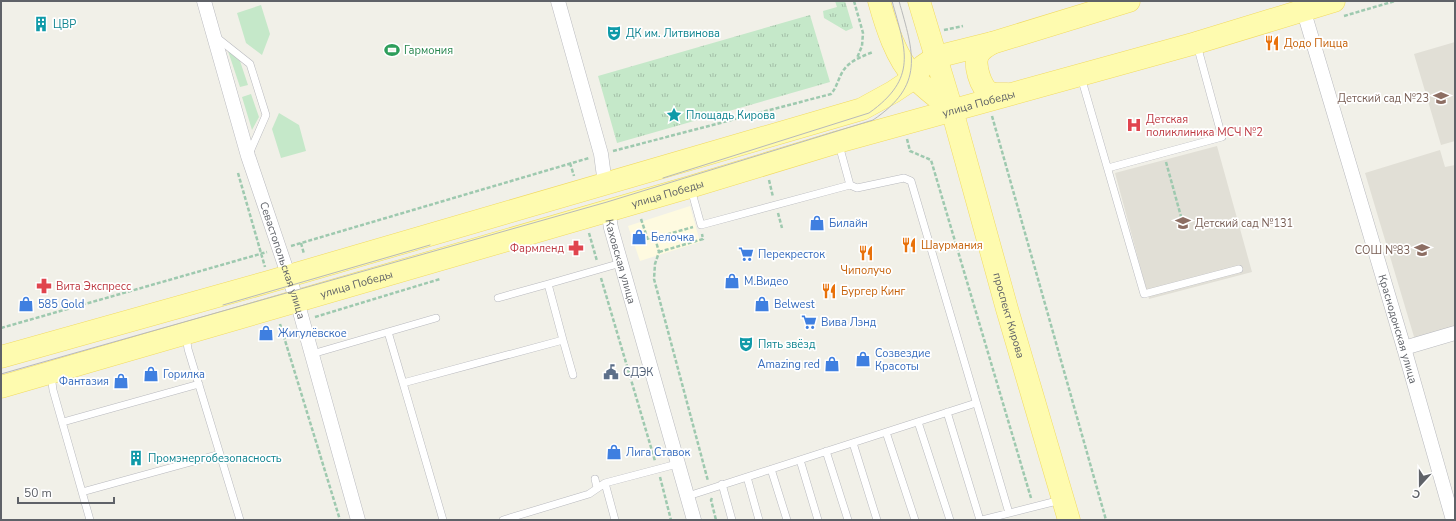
<svg xmlns="http://www.w3.org/2000/svg" width="1456" height="521" viewBox="0 0 1456 521" font-family="'Nunito Sans',sans-serif">
	<style>
		.commercial { fill: #fefae0 }
		.education { fill: #e1dfd6 }
		.grass { fill: #c5e8c9 }
		.park { fill: url(#park-tufts) }
		.lines { fill: none; stroke-linecap: round; stroke-linejoin: round }
		.service-casing { stroke: #b8b9be; stroke-width: 8 }
		.minor-casing { stroke: #b8b9be; stroke-width: 15 }
		.primary-casing { stroke: #f1da61; stroke-width: 23 }
		.path { stroke: #9ec9af; stroke-width: 2.5; stroke-dasharray: 4 2; stroke-linecap: butt }
		.service { stroke: #fff; stroke-width: 7 }
		.minor { stroke: #fff; stroke-width: 14 }
		.primary { stroke: #fefbaf; stroke-width: 22 }
		.tram { stroke: #b8b9b9; stroke-width: 1 }
		.labels { text-anchor: middle; stroke-width: 3.5; stroke-linejoin: round; paint-order: stroke }
		.culture-label { font-size: 11px; fill: #0d838f; stroke: #fff; text-anchor: start }
		.food-label { font-size: 11px; fill: #c56008; stroke: #fff; text-anchor: start }
		.leisure-label { font-size: 11px; fill: #27864d; stroke: #fff; text-anchor: start }
		.education-label { font-size: 11px; fill: #785e54; stroke: #fff; text-anchor: end }
		.street-label { font-size: 11px; fill: #5f6268; stroke: #fff }
		.health-label { font-size: 11px; fill: #be3a42; stroke: #fff; text-anchor: start }
		.shop-label { font-size: 11px; fill: #366cbe; stroke: #fff; text-anchor: start }
		.service-label { font-size: 11px; fill: #4e5e75; stroke: #fff; text-anchor: start }
	</style>
	<defs>
		<pattern id="park-tufts" width="24" height="20" patternUnits="userSpaceOnUse"><rect width="24" height="20" fill="#c5e8c9"/><path d="M3 7l-1-3M5 7V3M7 7l1-3M15 17l-1-3M17 17v-4M19 17l1-3" fill="none" stroke="#a3bfa7"/></pattern>
	</defs>
	<rect width="100%" height="100%" fill="#f1f0e8"/>
	<path class="commercial" d="M690,206L700,242L640,261L628,226Z"/>
	<path class="education" d="M1455,42V141L1441,145L1414,54Z
		M1217,146L1252,272L1149,299L1115,173Z
		M1440,150L1445,167L1455,165V328L1415,340L1365,173Z"/>
	<path class="grass" d="M261,5L270,34L262,55L246,43L237,13Z
		M228,51L240,61L248,85L240,87Z
		M251,94L259,117L252,130L242,97Z
		M279,113L299,125L306,151L281,158L272,129Z"/>
	<path class="park" d="M835,1H845L853,28L846,31L824,18L823,11L837,7Z
		M810,15L830,82L617,143L598,76Z"/>
	<g class="lines">
		<g class="service-casing">
			<path id="service" d="M216,37L250,64L266,115L249,154
				M1081,77L1144,294L1239,269
				M839,145L850,185
				M1108,168L1222,137L1197,45
				M691,189L701,225L850,185L857,188L904,178L911,181L1009,513
				M498,298L548,284
				M388,332L403,383
				M186,336L188,349L240,520
				M563,340L548,284L621,263
				M312,354L436,318
				M51,375L53,390L90,520
				M947,412L980,520
				M63,422L199,384
				M918,422L950,520
				M886,432L915,520
				M853,443L877,520
				M826,451L848,520
				M800,460L818,520
				M771,469L787,520
				M747,477L759,520
				M595,479L597,488
				M605,483L615,520
				M722,484L732,520
				M82,492L220,454
				M688,496L976,403
				M443,520L403,383L563,340L573,375
				M503,520L589,494L605,483L677,464
				M982,520L1061,500"/>
		</g>
		<g class="minor-casing">
			<g id="minor">
				<path id="s1" d="M204,1L248,156L297,301L358,520"/>
				<path d="M558,1L601,154L605,184"/>
				<path id="s2" d="M1301,2L1404,348L1453,520"/>
				<path id="s3" d="M608,210L611,228L694,520"/>
				<path d="M1404,348L1455,333"/>
			</g>
		</g>
		<g class="primary-casing">
			<g id="primary">
				<path d="M879,1C886,26 896,58 914,77C925,89 940,99 952,110"/>
				<path id="s4" d="M919,1L952,110L1007,309L1069,520"/>
				<path d="M992,43C987,46 981,49 978,55C974,64 980,87 989,92C995,95 1001,94 1007,94"/>
				<path d="M1,357L268,282L862,109L893,92L908,82L923,66L936,57L992,43L1129,1"/>
				<path id="s5" d="M1,387L690,187L838,142L1196,43L1334,1"/>
			</g>
		</g>
		<path class="path" d="M854,1L863,33L862,46L857,58
			M1344,16L1395,1
			M944,30L963,26
			M992,116L1106,520
			M907,139L910,151L931,160L1031,498
			M613,151L831,94C837,87 838,79 843,71C849,61 863,56 873,52
			M1166,162L1185,231
			M570,163L574,176
			M238,173L265,267
			M769,180L773,197
			M778,213L782,228
			M641,219L648,240L693,227
			M589,233L597,261
			M655,238L659,252L655,264L654,279L708,481
			M301,243L304,254
			M291,246L589,158
			M659,252L703,239L702,234
			M601,278L655,461
			M315,317L440,279
			M280,324L340,520
			M1,328L267,252
			M660,477L671,520
			M712,498L711,500L716,520"/>
		<use href="#service" class="service"/>
		<use href="#minor" class="minor"/>
		<use href="#primary" class="primary"/>
		<path class="tram" d="M663,178L869,113C918,78 906,51 892,1
			M223,305L430,245
			M1,374L607,202L873,120C925,85 914,54 899,1"/>
	</g>
	<defs>
		<g id="building-bare" transform="scale(1.2)"><path d="M-4-6H4V6H1V3H-1V6H-4ZM-2.5-4.3h1.7v1.8h-1.7ZM.8-4.3h1.7v1.8H.8ZM-2.5-1h1.7V.8h-1.7ZM.8-1h1.7V.8H.8Z" fill="#0f9aa8" stroke="#fff" stroke-width="2.5" paint-order="stroke"/></g>
		<g id="theatre-bare" transform="scale(1.2)"><path d="M-5-5.5Q0-4 5-5.5V0Q5 5 0 6Q-5 5-5 0ZM-3.3-2.5H-1v1.5H-3.3ZM1-2.5H3.3v1.5H1ZM-2.8 1Q0 5.5 2.8 1Z" fill="#0f9aa8" stroke="#fff" stroke-width="2.5" paint-order="stroke"/></g>
		<g id="restaurant-bare" transform="scale(1.2)"><path d="M-5-6h1v4h1v-4h1v4h1v-4h1v5L-1.5 .5V6h-2V.5L-5-1ZM5-6V6H3V1.5H1.5Q1.5-4 5-6Z" fill="#e8710a" stroke="#fff" stroke-width="2.5" paint-order="stroke"/></g>
		<g id="stadium-bare" transform="scale(1.2)"><path d="M0-5a6.5 5 0 1 0 0 10a6.5 5 0 1 0 0-10ZM-3.5-1.8h7v3.6h-7Z" fill="#2e9e5b" stroke="#fff" stroke-width="2.5" paint-order="stroke"/></g>
		<g id="school-bare" transform="scale(1.2)"><path d="M0-5L7-2L0 1L-7-2ZM-4 1L0 2.5L4 1V4Q0 6-4 4Z" fill="#8d6e63" stroke="#fff" stroke-width="2.5" paint-order="stroke"/></g>
		<g id="sight-bare" transform="scale(1.2)"><path d="M0-6L1.8-2.2L6-1.7L2.9 1.2L3.7 5.4L0 3.3L-3.7 5.4L-2.9 1.2L-6-1.7L-1.8-2.2Z" fill="#0f9aa8" stroke="#fff" stroke-width="2.5" paint-order="stroke"/></g>
		<g id="hospital-bare" transform="scale(1.2)"><path d="M-5-5h3v3.5h4V-5h3V5h-3V1.5h-4V5h-3Z" fill="#e0444e" stroke="#fff" stroke-width="2.5" paint-order="stroke"/></g>
		<g id="shop-bare" transform="scale(1.2)"><path d="M-5-2.5h2.3a2.7 3.5 0 0 1 5.4 0H5L5.5 6h-11ZM-1.5-2.5h3a1.5 2.3 0 0 0-3 0Z" fill="#3f7fe0" stroke="#fff" stroke-width="2.5" paint-order="stroke"/></g>
		<g id="pharmacy-bare" transform="scale(1.2)"><path d="M-2-6h4v4h4v4h-4v4h-4v-4h-4v-4h4Z" fill="#e0444e" stroke="#fff" stroke-width="2.5" paint-order="stroke"/></g>
		<g id="supermarket-bare" transform="scale(1.2)"><path d="M-6-5.5h2.5l.6 2H6L4.5 2H-2.5L-4.4-4H-6ZM-1.5 3.2a1.3 1.3 0 1 0 .1 0ZM3 3.2a1.3 1.3 0 1 0 .1 0Z" fill="#3f7fe0" stroke="#fff" stroke-width="2.5" paint-order="stroke"/></g>
		<g id="civic-bare" transform="scale(1.2)"><path d="M-.6-6.5H3V-4.5H.6V-3L4-1V1h2V6H-6V1h2V-1L-.6-3ZM-1.2 2.5V6h2.4V2.5Z" fill="#5c6f8a" stroke="#fff" stroke-width="2.5" paint-order="stroke"/></g>
	</defs>
	<g fill-rule="evenodd">
		<use href="#building-bare" x="41" y="24"/>
		<use href="#theatre-bare" x="614" y="33"/>
		<use href="#restaurant-bare" x="1272" y="43"/>
		<use href="#stadium-bare" x="392" y="50"/>
		<use href="#school-bare" x="1441" y="98"/>
		<use href="#sight-bare" x="674" y="115"/>
		<use href="#hospital-bare" x="1134" y="125"/>
		<use href="#shop-bare" x="817" y="223"/>
		<use href="#school-bare" x="1183" y="223"/>
		<use href="#shop-bare" x="639" y="237"/>
		<use href="#restaurant-bare" x="909" y="245"/>
		<use href="#pharmacy-bare" x="576" y="248"/>
		<use href="#school-bare" x="1422" y="250"/>
		<use href="#restaurant-bare" x="866" y="253"/>
		<use href="#supermarket-bare" x="746" y="254"/>
		<use href="#shop-bare" x="732" y="281"/>
		<use href="#pharmacy-bare" x="44" y="286"/>
		<use href="#restaurant-bare" x="829" y="291"/>
		<use href="#shop-bare" x="26" y="304"/>
		<use href="#shop-bare" x="762" y="304"/>
		<use href="#supermarket-bare" x="809" y="322"/>
		<use href="#shop-bare" x="266" y="333"/>
		<use href="#theatre-bare" x="746" y="344"/>
		<use href="#shop-bare" x="863" y="359"/>
		<use href="#shop-bare" x="832" y="364"/>
		<use href="#civic-bare" x="611" y="372"/>
		<use href="#shop-bare" x="151" y="374"/>
		<use href="#shop-bare" x="121" y="381"/>
		<use href="#shop-bare" x="614" y="452"/>
		<use href="#building-bare" x="136" y="458"/>
	</g>
	<g class="labels">
		<g class="culture-label">
			<text x="53" y="28">ЦВР</text>
			<text x="626" y="37">ДК им. Литвинова</text>
			<text x="686" y="119">Площадь Кирова</text>
			<text x="758" y="348">Пять звёзд</text>
			<text x="148" y="462">Промэнергобезопасность</text>
		</g>
		<g class="food-label">
			<text x="1284" y="47">Додо Пицца</text>
			<text x="921" y="249">Шаурмания</text>
			<text x="866" y="274" text-anchor="middle">Чиполучо</text>
			<text x="841" y="295">Бургер Кинг</text>
		</g>
		<g class="leisure-label">
			<text x="404" y="54">Гармония</text>
		</g>
		<g class="education-label">
			<text x="1429" y="102">Детский сад №23</text>
			<text x="1195" y="227" text-anchor="start">Детский сад №131</text>
			<text x="1410" y="254">СОШ №83</text>
		</g>
		<g class="street-label">
			<text dy="4" stroke="none"><textPath href="#s5" startOffset="1018">улица Победы</textPath></text>
			<text dy="4" stroke="none"><textPath href="#s5" startOffset="694">улица Победы</textPath></text>
			<text dy="4" stroke="none"><textPath href="#s1" startOffset="271">Севастопольская улица</textPath></text>
			<text dy="4" stroke="none"><textPath href="#s3" startOffset="53">Каховская улица</textPath></text>
			<text dy="4" stroke="none"><textPath href="#s5" startOffset="370">улица Победы</textPath></text>
			<text dy="4" stroke="none"><textPath href="#s4" startOffset="327">проспект Кирова</textPath></text>
			<text dy="4" stroke="none"><textPath href="#s2" startOffset="341">Краснодонская улица</textPath></text>
		</g>
		<g class="health-label">
			<text x="1146" y="123">Детская<tspan x="1146" dy="13">поликлиника МСЧ №2</tspan></text>
			<text x="564" y="252" text-anchor="end">Фармленд</text>
			<text x="56" y="290">Вита Экспресс</text>
		</g>
		<g class="shop-label">
			<text x="829" y="227">Билайн</text>
			<text x="651" y="241">Белочка</text>
			<text x="758" y="258">Перекресток</text>
			<text x="744" y="285">М.Видео</text>
			<text x="38" y="308">585 Gold</text>
			<text x="774" y="308">Belwest</text>
			<text x="821" y="326">Вива Лэнд</text>
			<text x="278" y="337">Жигулёвское</text>
			<text x="875" y="357">Созвездие<tspan x="875" dy="13">Красоты</tspan></text>
			<text x="820" y="368" text-anchor="end">Amazing red</text>
			<text x="163" y="378">Горилка</text>
			<text x="109" y="385" text-anchor="end">Фантазия</text>
			<text x="626" y="456">Лига Ставок</text>
		</g>
		<g class="service-label">
			<text x="623" y="376">СДЭК</text>
		</g>
	</g>
	<rect width="1456" height="521" fill="none" stroke="#5f6268" stroke-width="4"/>
	<g transform="translate(1420 485) rotate(201)" stroke="#ffffff" stroke-width="3" paint-order="stroke">
	<path d="M0-3L7 15L0 10L-7 15Z" fill="#5f6268"/>
	<text y="-6" font-size="11" font-weight="bold" text-anchor="middle" fill="#5f6268">С</text>
	</g>
	<path d="M18 497v6h96v-6" fill="none" stroke="#5f6268" stroke-width="2"/>
	<text x="24" y="497" font-size="12" fill="#5f6268" stroke="#ffffff" stroke-width="3" paint-order="stroke">50 m</text>
</svg>
